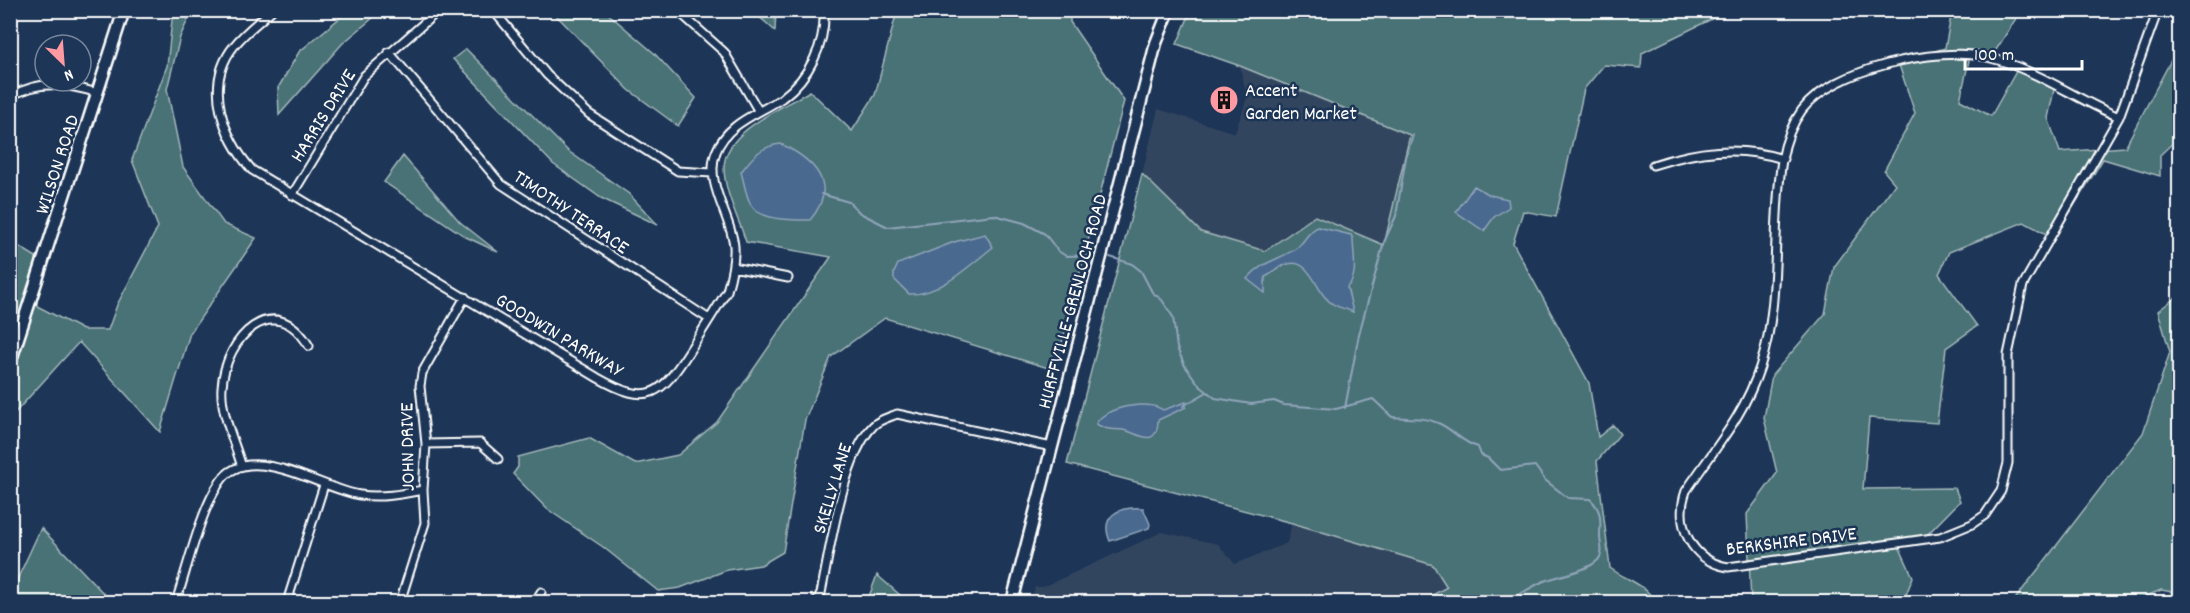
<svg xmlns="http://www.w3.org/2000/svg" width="2190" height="613" viewBox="0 0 2190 613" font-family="Dekko,sans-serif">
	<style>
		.built { fill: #32455e }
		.green { fill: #497276; stroke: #a4b8ba; stroke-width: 1.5 }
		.water { fill: #48698e; stroke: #91a5bb; stroke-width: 1.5 }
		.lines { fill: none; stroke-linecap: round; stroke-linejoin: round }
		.stream { stroke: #91a5bb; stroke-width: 2 }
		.street-casing { stroke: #fff; stroke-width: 11 }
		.secondary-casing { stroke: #fff; stroke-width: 15 }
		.street { stroke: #1d3557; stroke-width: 7 }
		.secondary { stroke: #1d3557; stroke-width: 10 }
		.labels { text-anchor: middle; stroke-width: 5; stroke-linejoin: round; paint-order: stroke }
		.poi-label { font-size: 20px; fill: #fff; stroke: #1d3557; text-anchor: start }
		.street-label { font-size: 20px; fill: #fff; stroke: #1d3557 }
	</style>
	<rect width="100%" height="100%" fill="#1d3557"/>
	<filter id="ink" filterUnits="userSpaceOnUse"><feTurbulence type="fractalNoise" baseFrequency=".0167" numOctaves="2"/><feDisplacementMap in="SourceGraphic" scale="12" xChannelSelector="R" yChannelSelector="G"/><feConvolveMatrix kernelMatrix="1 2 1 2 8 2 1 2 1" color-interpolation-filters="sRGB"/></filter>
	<g filter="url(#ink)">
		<path class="built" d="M1240,66L1411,135L1384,246L1315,216L1265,251L1201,232L1142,174L1158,109L1235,133L1247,98Z
			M1292,523L1433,565L1447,587L1420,602H1357L1325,594L1313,602H1031L1035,587H1043L1162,532L1218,544L1235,564L1287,543Z"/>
		<path class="green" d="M173,11H192L180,37L167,89L183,167L224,224L256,238L190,333L160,432L79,342L11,417L10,241L36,257L37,306L83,330H108L117,305L158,227L132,160L167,66Z
			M348,11H381L342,44L279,115L278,88L299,52Z
			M552,11H605L654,53L696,98L678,126L629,90Z
			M753,11H776L775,31Z
			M897,11H1070V22L1124,101L1055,370L885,318L831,357L805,420L783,552L761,565L727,570L680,588L658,591L603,547L547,509L513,474L518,467V457L589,438L635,464L678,455L717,422L831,257L746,242C739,219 724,192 724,167C725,131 782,108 810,91L852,131L875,95Z
			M1191,11H1728L1642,53L1641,68L1604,65L1584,89L1556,217L1523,211L1513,243L1589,383L1598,437L1613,425L1620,434L1597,461L1610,568C1626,580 1646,584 1655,602H1420L1447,587L1433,565L1292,523L1067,464L1142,174L1201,232L1265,251L1315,216L1384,245L1410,135L1240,66L1177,44Z
			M1952,11H2008L2017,17L1996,50L1970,56L1960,100L1991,116L2018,68L2055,85L2048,118L2060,152L2125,147L2179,45V137L2160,155V176L2103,159L2054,238L2024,222L1949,252L1939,274L1977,326L1946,348L1937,423L1869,418L1863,489L1955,488L1960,501L1921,541L1898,544L1913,577L1903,602H1751L1747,514L1777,473L1764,418L1772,375L1825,314L1834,267L1895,184L1884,171L1915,113L1898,62L1945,48Z
			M466,49L568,151L629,194L658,225L601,198L553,164L453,59Z
			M403,156L460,222L498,252L466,237L384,182Z
			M2179,295L2180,427L2177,430L2180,433L2179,593L2161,590L2132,602H2013L2143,433L2170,352L2158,311Z
			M41,528L105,595L103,602H11V593Z
			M877,575L908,602H867Z"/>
		<path class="water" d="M781,144C814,160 840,185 810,220C794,220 760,221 751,205C746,196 744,182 741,172C753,156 761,146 781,144Z
			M1474,186L1490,195L1508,199L1509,207L1494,217L1484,231L1456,212Z
			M1318,227L1351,235L1353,239C1353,253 1359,277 1347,287L1353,312C1342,307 1334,308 1325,297C1315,286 1308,256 1285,265C1278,267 1272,274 1265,277V293L1247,279C1263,260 1281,260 1298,247C1306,240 1308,231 1318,227Z
			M985,234L993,247C970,265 939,296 909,294L894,279V273L898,264L954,242Z
			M1186,402V407L1158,420C1157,451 1137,432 1123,430C1112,429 1106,430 1096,424C1103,407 1149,399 1163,410Z
			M1143,508L1150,524L1149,528L1110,541C1099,515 1120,506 1143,508Z"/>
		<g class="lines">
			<path class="stream" d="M821,194L849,202L860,213L888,227L994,215L1024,223L1045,234L1058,251L1066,256L1097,255
				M1110,257L1132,264L1141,271L1152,292L1162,300L1173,317L1177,348L1185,366L1200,386L1215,398L1251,404L1274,401L1284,405L1336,409L1373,399L1392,417C1407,419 1422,416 1438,423C1453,429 1462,443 1478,447L1481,455L1488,458L1500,470L1535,466L1545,480L1568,498L1590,499C1601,509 1601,519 1600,533C1599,543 1605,552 1598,560C1586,572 1558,575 1542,582C1529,588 1518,596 1505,602
				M1183,406L1207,392
				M1345,408L1359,334L1384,242L1396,216L1406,157L1413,135
				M1483,602H1484"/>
			<g class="street-casing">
				<path id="street" d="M272,10C259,22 245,32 234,46C203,85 223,137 252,170L598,378C649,407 661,395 690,350C702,331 715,311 727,291C731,277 735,261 734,246C731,216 704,183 716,152C728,122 757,115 782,98C809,78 826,44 824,10
					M493,10L547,75L589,114L678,171L712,173
					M677,10L724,52L758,110
					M389,52L501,184L709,319
					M10,97C39,79 67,84 98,93
					M2119,117C2074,98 2034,68 1987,57C1937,46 1833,69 1802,110C1791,125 1785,143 1782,160C1771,229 1782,300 1760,367C1744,416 1714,449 1686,491C1674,524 1691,561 1728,567L1940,537L1972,524L1985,515L2001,491L2008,463V355L2023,285L2119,117L2158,10
					M1653,165C1696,151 1738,145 1783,159
					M292,195L364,76L439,10
					M733,267L788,278
					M426,444L480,443L498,459
					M241,464C234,441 220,411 222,387C225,338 274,288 309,346
					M176,602C187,569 201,509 220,482C248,439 321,489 360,495C382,498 402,494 423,490
					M287,602L324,485
					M400,602L425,523L423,490L426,444L420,386L422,373L465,297
					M535,602L541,592
					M816,602L821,593C830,550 843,456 873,426C878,420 890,417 897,414L1052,447"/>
			</g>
			<g class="secondary-casing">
				<path id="secondary" d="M10,363L124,10
					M1012,602L1156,43L1169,10"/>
			</g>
			<use href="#street" class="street"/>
			<use href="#secondary" class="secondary"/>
		</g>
	</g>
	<defs>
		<g id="building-disc" transform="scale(1.5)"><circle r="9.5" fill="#ff9aa2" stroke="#1d3557"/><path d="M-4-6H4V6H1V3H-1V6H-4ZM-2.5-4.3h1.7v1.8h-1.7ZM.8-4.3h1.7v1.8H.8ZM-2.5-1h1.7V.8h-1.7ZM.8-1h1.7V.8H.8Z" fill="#111"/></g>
	</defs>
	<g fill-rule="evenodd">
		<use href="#building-disc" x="1224" y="100"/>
	</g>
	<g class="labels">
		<g class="poi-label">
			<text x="1245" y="96">Accent<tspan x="1245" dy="23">Garden Market</tspan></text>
		</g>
		<g class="street-label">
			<text transform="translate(322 115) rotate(-58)" y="7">HARRIS DRIVE</text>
			<text transform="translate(56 164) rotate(-72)" y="7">WILSON ROAD</text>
			<text transform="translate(572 211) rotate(34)" y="7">TIMOTHY TERRACE</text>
			<text transform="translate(1071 301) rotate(-75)" y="7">HURFFVILLE-GRENLOCH ROAD</text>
			<text transform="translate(560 334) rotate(31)" y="7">GOODWIN PARKWAY</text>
			<text transform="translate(406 447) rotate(-91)" y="7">JOHN DRIVE</text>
			<text transform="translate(831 488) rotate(-73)" y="7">SKELLY LANE</text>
			<text transform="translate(1791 540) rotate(-7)" y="7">BERKSHIRE DRIVE</text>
		</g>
	</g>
	<rect width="2190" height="613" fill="none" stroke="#1d3557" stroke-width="36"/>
	<rect x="18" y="18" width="2154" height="577" fill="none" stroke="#fff" stroke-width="2" filter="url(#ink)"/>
	<g transform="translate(63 63) rotate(155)"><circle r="28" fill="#1d3557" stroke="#77869a" stroke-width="1.5"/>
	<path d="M0-4.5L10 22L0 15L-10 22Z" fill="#ff9aa2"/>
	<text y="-9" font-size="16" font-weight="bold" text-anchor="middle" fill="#ffffff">N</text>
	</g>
	<path d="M1965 60v9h117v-9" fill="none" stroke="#ffffff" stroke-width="3"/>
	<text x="1974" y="60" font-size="18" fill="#ffffff" stroke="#1d3557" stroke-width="4.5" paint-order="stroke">100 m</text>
</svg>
